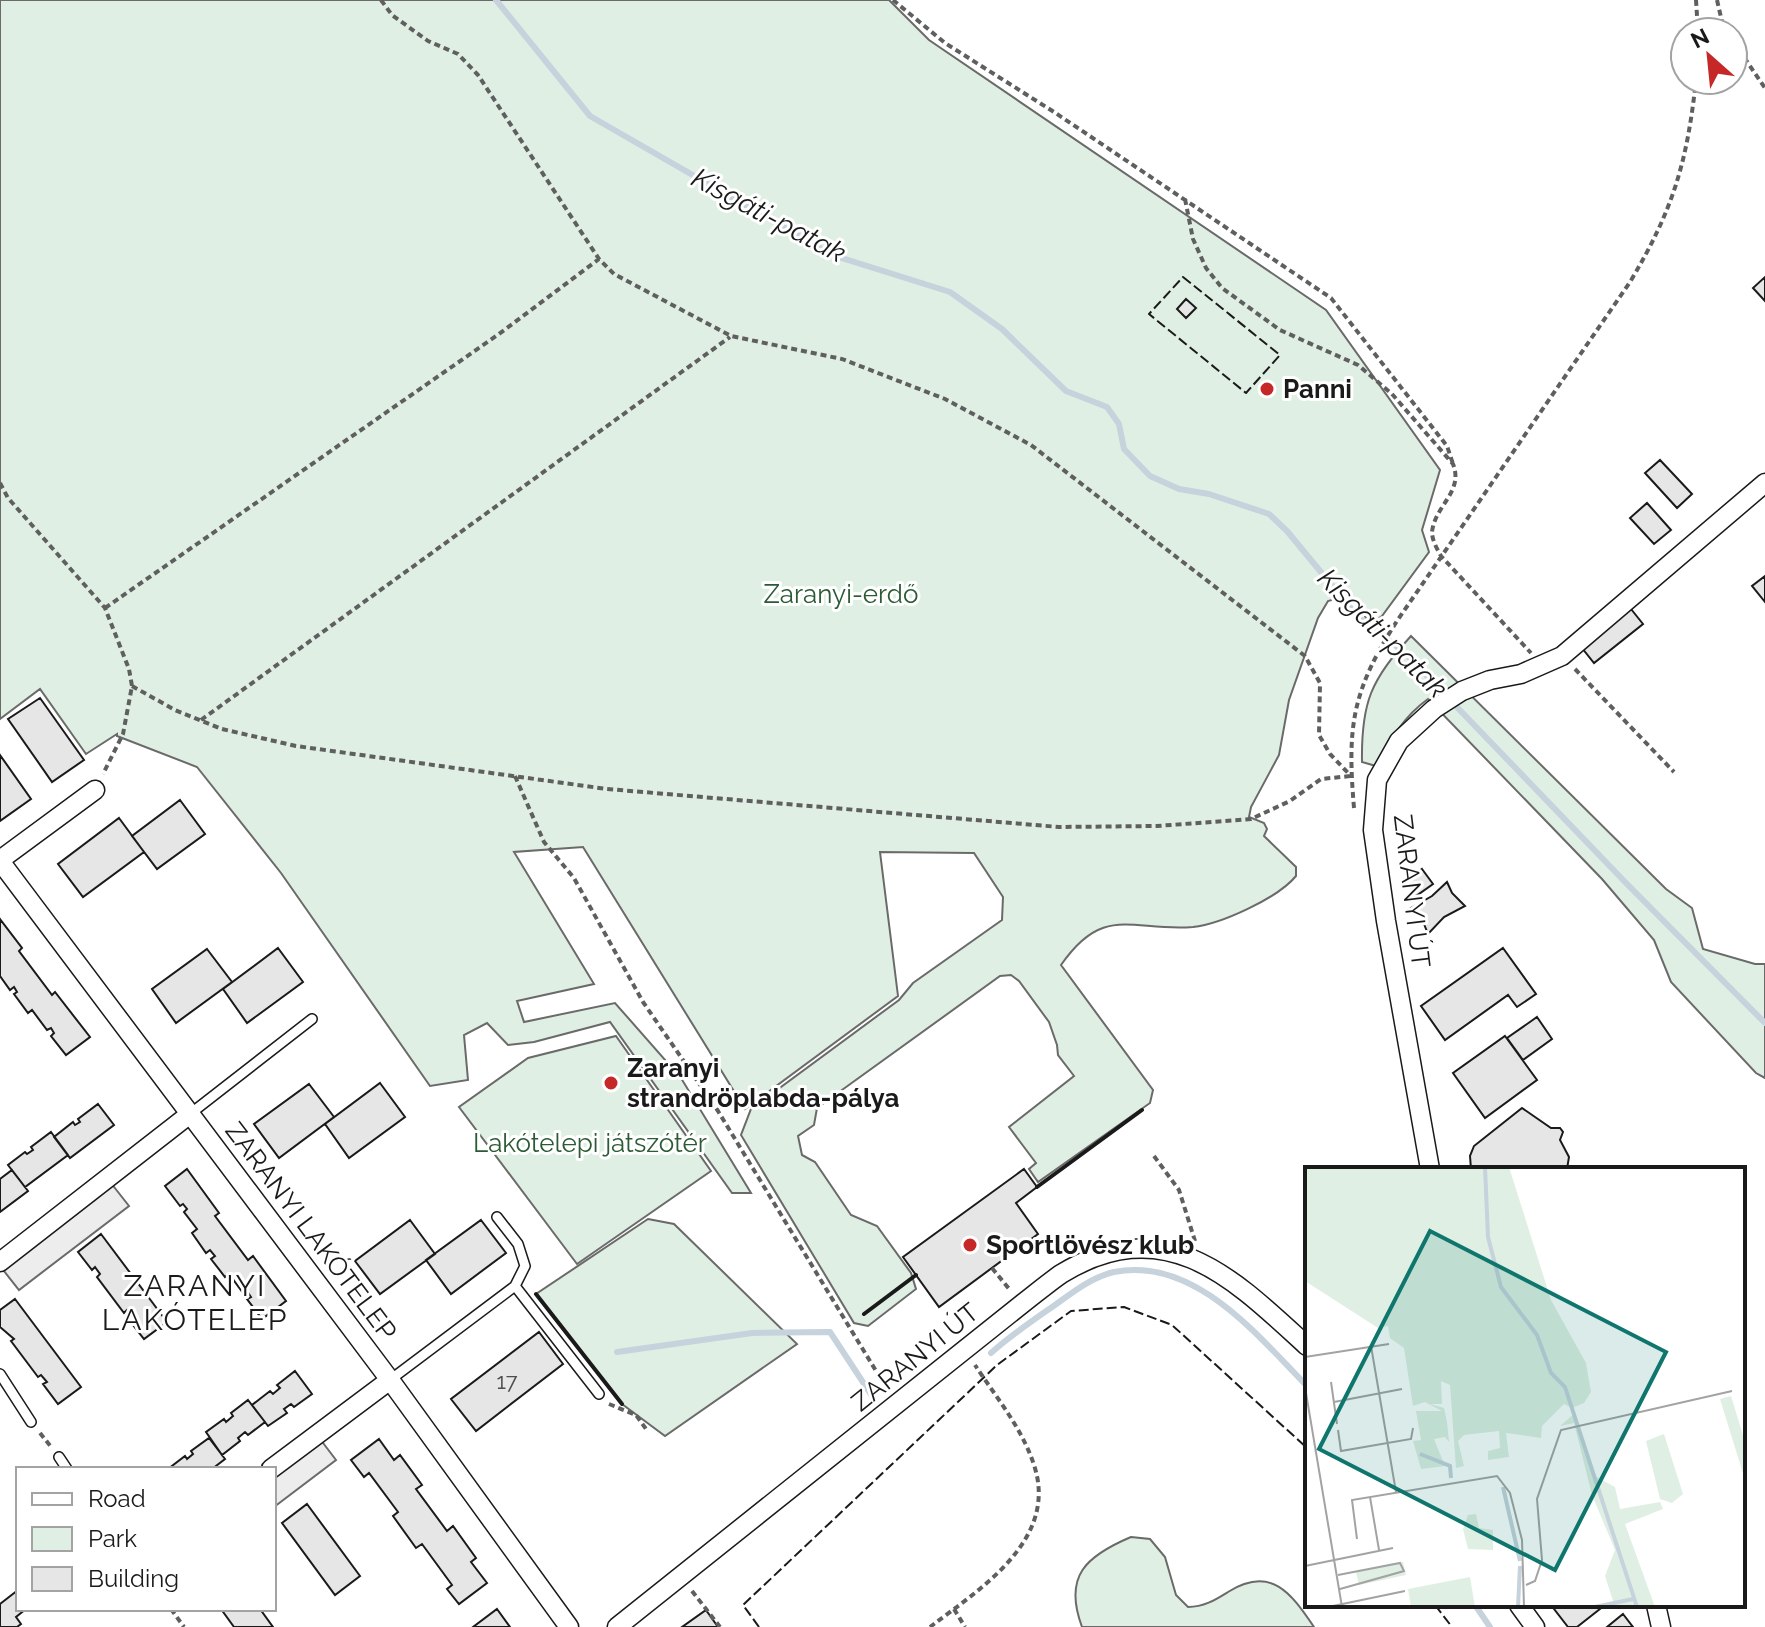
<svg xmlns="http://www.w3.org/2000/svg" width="1765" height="1627" viewBox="0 0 1765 1627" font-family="Raleway,sans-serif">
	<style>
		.green { fill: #e0efe3; stroke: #6a6a6a; stroke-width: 2 }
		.parking { fill: #ededed; stroke: #6a6a6a; stroke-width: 2 }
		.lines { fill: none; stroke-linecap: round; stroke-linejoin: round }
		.stream { stroke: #c6d2dc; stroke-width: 6 }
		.building { fill: #e6e6e6; stroke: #1a1a1a; stroke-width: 2 }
		.lane-casing { stroke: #1a1a1a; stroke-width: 12 }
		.street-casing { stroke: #1a1a1a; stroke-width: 21 }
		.path { stroke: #5f5f5f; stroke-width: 4; stroke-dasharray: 6 4; stroke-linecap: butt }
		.lane { stroke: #fff; stroke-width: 9 }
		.street { stroke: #fff; stroke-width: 18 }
		.fence { stroke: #1a1a1a; stroke-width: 2; stroke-dasharray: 10 4; stroke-linecap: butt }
		.wall { stroke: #1a1a1a; stroke-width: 4 }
		.poi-dot { fill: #c62828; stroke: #fff; stroke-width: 3 }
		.labels { text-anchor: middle; stroke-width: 6; stroke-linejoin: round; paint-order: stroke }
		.number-label { font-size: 22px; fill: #4d4d4d }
		.poi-label { font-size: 26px; font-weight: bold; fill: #1a1a1a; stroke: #fff; text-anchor: start }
		.park-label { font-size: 26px; fill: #2b5a34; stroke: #fff }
		.street-label { font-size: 26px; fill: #1a1a1a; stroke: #fff }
		.water-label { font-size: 28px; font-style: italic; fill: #1a1a1a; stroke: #fff }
		.quarter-label { font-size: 30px; letter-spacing: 2px; fill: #1a1a1a; stroke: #fff }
		.inset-river { fill: none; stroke: #c6d2dc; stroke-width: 4 }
		.inset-road { fill: none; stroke: #a3a3a3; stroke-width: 2 }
		.view { fill: #0f766e; fill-opacity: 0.15; stroke: #0f766e; stroke-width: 4 }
		.inset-edge { fill: none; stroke: #1a1a1a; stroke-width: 4 }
	</style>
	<rect width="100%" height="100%" fill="#fff"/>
	<path class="green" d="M0,0H889L929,40L1326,310L1440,470L1422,530L1429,552L1382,616L1375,621L1366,618L1356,601L1349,595L1328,601L1318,618L1289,700L1279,755L1251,807L1249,817L1264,823L1267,829L1264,836L1296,867V876C1278,898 1221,924 1193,927C1132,932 1104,903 1061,965L1153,1090L1150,1103L1038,1182L1029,1169L1036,1163L1009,1127L1074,1076L1058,1055L1057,1045L1049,1022L1019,981L1011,975L1000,976L817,1108L814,1125L798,1136L802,1155L815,1162L851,1215L877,1226L911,1273L916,1289L868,1326L854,1323L741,1135L751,1109L899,1000L913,983L1002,920L1003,897L974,853L880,852L898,996L745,1109L583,847L514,852L594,984L517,1001L524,1022L615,1003L681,1078L751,1193H732L610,1022L534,1042L508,1045L487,1023L464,1035L468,1080L430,1086L281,873L197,767L117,736V734L86,754L40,689L0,719Z
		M1411,636L1666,889L1692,908L1703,949L1755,964H1765V1078L1756,1073L1671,982L1654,940L1602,879L1428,699C1404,716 1390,740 1376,766L1362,762C1361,702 1371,680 1411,636Z
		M616,1036L711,1171L577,1264L459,1107L528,1058Z
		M648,1219L674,1224L797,1344L665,1436L622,1404L536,1294Z
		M1131,1537L1150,1539L1165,1557L1176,1595L1188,1607C1204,1607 1215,1600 1228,1592C1271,1565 1291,1593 1314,1627H1082C1063,1576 1086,1556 1131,1537Z"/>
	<path class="parking" d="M107,1178L129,1206L19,1290L0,1266Z
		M317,1435L336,1460L274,1507V1469Z"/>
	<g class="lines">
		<path class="stream" d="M496,0L590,116L832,255L950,292L1002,329L1066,391L1107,407L1119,424L1124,449L1150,476L1179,489L1209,494L1269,514L1287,531L1358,617L1404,652L1627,884L1765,1023
			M617,1352L752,1333L830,1332L874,1399
			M991,1353C1011,1335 1033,1320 1055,1305C1073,1292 1092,1277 1114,1272C1194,1256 1257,1335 1307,1386
			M1475,1605L1490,1627"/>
	</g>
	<path class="building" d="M1765,277V301L1753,288Z
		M1186,299L1196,308L1186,318L1177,309Z
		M1660,460L1692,494L1677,508L1645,473Z
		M1647,503L1671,530L1654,544L1630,518Z
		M1765,576V602L1752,586Z
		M1631,609L1643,624L1594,663L1582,648Z
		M40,698L84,760L52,782L8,719Z
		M0,755L31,799L0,821Z
		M180,800L205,834L157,869L132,836Z
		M119,818L144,852L83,897L58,864Z
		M1422,869L1433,884L1416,896L1405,881Z
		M1447,882L1452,893L1465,906L1444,917L1428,934L1422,919L1411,908L1432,896Z
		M0,919L22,948L19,951L52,995L55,992L90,1037L66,1055L51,1036L54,1033L51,1028L47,1030L32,1010L28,1013L14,994L17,992L14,987L10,990L0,976Z
		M278,948L303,982L247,1023L223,989Z
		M1503,948L1536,994L1517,1007L1508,995L1445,1040L1421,1006Z
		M207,949L232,982L176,1023L152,989Z
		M1537,1017L1552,1039L1523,1060L1507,1038Z
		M1505,1036L1537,1080L1485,1118L1453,1073Z
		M380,1083L405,1117L349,1158L325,1124Z
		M309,1084L334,1117L279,1158L254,1124Z
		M98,1104L114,1125L70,1158L54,1137L73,1122L75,1125L80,1122L78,1119Z
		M1522,1108L1551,1128H1560L1563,1132L1560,1140L1569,1157L1567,1169H1471L1470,1156L1474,1146Z
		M51,1132L68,1155L25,1187L8,1165L25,1152L27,1154L33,1150L31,1147Z
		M187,1169L219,1213L215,1216L248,1260L253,1256L286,1301L262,1319L247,1299L251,1297L247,1291L243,1293L229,1274L225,1277L211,1259L215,1256L210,1250L206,1253L192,1233L197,1229L184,1212L187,1209L183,1204L180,1206L165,1186Z
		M1024,1169L1037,1187L1016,1203L1038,1234L939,1307L903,1257Z
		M12,1170L28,1191L0,1212V1179Z
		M410,1220L435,1254L380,1294L355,1261Z
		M481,1220L506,1253L451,1294L426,1260Z
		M101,1234L167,1322L144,1339L129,1320L133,1317L127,1310L124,1313L97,1277L100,1274L95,1267L92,1270L78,1252Z
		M15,1299L81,1387L58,1404L43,1384L47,1382L41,1375L38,1377L11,1341L14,1339L0,1327V1310Z
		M539,1332L563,1364L476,1431L451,1399Z
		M295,1371L312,1394L294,1407L291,1404L284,1409L287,1413L268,1426L252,1405L270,1391L273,1394L280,1388L277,1385Z
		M248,1400L265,1422L248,1435L245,1432L238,1438L240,1441L222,1455L206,1432L224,1419L226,1422L233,1416L231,1413Z
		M209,1438L225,1459L212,1469H168L185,1456L187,1459L193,1454L191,1451Z
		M379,1439L394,1460L400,1455L422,1485L416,1489L447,1531L453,1526L476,1558L471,1562L487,1583L459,1604L447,1589L452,1585L422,1544L416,1548L393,1516L398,1512L369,1473L364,1477L351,1460Z
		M307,1504L360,1576L335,1595L282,1523Z
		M18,1590V1609H26L16,1617L21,1624L17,1627H0V1604Z
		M1551,1605H1605L1577,1627H1568Z
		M221,1609H260L273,1627H234Z
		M497,1609L510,1627H473Z
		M706,1610L718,1627H682Z
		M1623,1614L1633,1627H1607Z"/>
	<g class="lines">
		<g class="lane-casing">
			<path id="lane" d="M190,1114L312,1019
				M515,1286L599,1394
				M0,1374L31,1422
				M390,1380L515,1286L525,1266L518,1244L497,1217
				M59,1457L67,1469"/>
		</g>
		<g class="street-casing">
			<path id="street" d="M0,860L95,790
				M0,861L390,1380L569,1627
				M1430,1169L1386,921L1373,830L1377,780L1399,741L1434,709L1462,691L1490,680L1521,674L1562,656L1765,483
				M0,1262L190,1114
				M271,1469L390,1380
				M1519,1605L1535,1627
				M1656,1605L1661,1627
				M617,1627L1022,1304C1035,1294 1048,1283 1061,1274C1166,1210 1233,1278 1307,1346"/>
		</g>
		<path class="path" d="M381,0L392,15L428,41L458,54L478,75L599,259L614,274L731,336L842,359L945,399L1031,445L1305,656L1320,683L1319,735L1330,754L1351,776
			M893,0L945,43L1054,112L1331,298L1447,446L1453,464
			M1696,0L1698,32
			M1717,0L1723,26
			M1698,23L1723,26L1727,32
			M1733,41L1765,88
			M1185,199L1193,239L1206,268L1222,288L1280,330L1358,365L1392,394L1453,464C1464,492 1435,505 1432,532C1432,540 1437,549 1441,556L1531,653
			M0,483L8,498L105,608L129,669L132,686L123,734L103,774
			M105,608L499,334L599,259
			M1575,669L1674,772
			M132,686L175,710L222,729L296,746L607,789L1059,827L1157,826L1251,819L1290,801L1321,779L1351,776
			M201,720L730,337
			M515,776L544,842L574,878L643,1002L718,1111L887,1389
			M1354,808C1347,726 1352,691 1397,621L1630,282C1673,210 1687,163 1696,80
			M1154,1156L1179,1190L1195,1241
			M992,1268L1010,1290
			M609,1404L636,1415L646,1429
			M40,1433L52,1448
			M692,1591L720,1627
			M171,1609L184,1627
			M954,1609L965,1627
			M930,1627C980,1589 1059,1540 1034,1465C1022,1428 996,1397 975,1365"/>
		<use href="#lane" class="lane"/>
		<use href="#street" class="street"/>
		<path class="fence" d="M1183,277L1280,355L1246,393L1149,314Z
			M1435,1605L1452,1627
			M759,1627L743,1605L997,1365L1071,1311L1124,1307L1172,1325L1307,1448"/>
		<path class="wall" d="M1037,1187L1142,1110
			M536,1294L622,1404
			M864,1314L916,1275"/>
	</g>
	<g class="poi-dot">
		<circle cx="1267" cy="389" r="8"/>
		<circle cx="611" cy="1083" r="8"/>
		<circle cx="970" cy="1245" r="8"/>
	</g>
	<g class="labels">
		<g class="number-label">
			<text x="507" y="1389">17</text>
		</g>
		<g class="poi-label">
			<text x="1283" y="398">Panni</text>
			<text x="627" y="1077">Zaranyi<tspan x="627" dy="30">strandröplabda-pálya</tspan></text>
			<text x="986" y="1254">Sportlövész klub</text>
		</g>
		<g class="park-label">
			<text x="841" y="603">Zaranyi-erdő</text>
			<text x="590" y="1152">Lakótelepi játszótér</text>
		</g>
		<g class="street-label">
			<text transform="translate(1412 891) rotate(83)" y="9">ZARANYI ÚT</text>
			<text transform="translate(311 1231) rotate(53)" y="9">ZARANYI LAKÓTELEP</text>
			<text transform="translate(915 1357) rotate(-39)" y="9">ZARANYI ÚT</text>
		</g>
		<g class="water-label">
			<text transform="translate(769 215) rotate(28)" y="10">Kisgáti-patak</text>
			<text transform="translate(1383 633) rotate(45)" y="10">Kisgáti-patak</text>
		</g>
		<g class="quarter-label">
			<text x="195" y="1296">ZARANYI<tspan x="195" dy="34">LAKÓTELEP</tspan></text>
		</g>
	</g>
	<g transform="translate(1305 1167)">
		<rect width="440" height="440" fill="#fff"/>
		<path d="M0,0H204L246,133L281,196L286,225L279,236L267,241L259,237L237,259L236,271L201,266L204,290L183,293V284L195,281L194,264L159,268L153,274L159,299L151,301L145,218L136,214L137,237H125L139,241L142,255L144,275L140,270L129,272L140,299L116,302L108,274L116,273L111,244H137L120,235L108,239L99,181L85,171L83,159L73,161L0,114ZM426,229L440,275V313L415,232ZM270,246L288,308L310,320L315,342L355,335L358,342L320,357L350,440H310L300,409L310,383L287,328L269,256L255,259ZM359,267L378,327L367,336L355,332L341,274ZM163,348L171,347L174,361L188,363V383L163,382L158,362ZM98,395L101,408L54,418L51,405ZM165,410L170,440H106L103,422Z" fill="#e0efe3"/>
		<path class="inset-river" d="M180,0L183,70L196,120L232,168L246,206L260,220L332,440M115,287L145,299L146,311M198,320L215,394M213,440L215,399M290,440L328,432"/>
		<path class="inset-road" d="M66,179L91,325M0,190L84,177M26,215L32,257M0,220L37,440M29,235L97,222M33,263L36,284L106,272L108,261M65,330L74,383M52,372L47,333L192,309L205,326L217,373L219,440M0,399L88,381M33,408L95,396L99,404L35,422M221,418L230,414L237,393L232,332L256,263L427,224M23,440L100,424"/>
		<path class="view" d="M125,64L361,185L250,403L14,282Z"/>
		<rect width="440" height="440" class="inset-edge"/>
	</g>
	<rect x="16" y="1467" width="260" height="144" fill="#ffffff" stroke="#a3a3a3" stroke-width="2"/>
	<rect x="32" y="1493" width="40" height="12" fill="#ffffff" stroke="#a3a3a3" stroke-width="2"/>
	<text x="88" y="1507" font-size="24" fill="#1a1a1a">Road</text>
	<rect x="32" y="1527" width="40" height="24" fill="#e0efe3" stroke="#a3a3a3" stroke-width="2"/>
	<text x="88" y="1547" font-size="24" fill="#1a1a1a">Park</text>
	<rect x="32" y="1567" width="40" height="24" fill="#e6e6e6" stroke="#a3a3a3" stroke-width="2"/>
	<text x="88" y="1587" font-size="24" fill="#1a1a1a">Building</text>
	<g transform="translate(1709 56) rotate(333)"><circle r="38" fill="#ffffff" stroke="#a3a3a3" stroke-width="2"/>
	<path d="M0-6L14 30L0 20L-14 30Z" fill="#c62828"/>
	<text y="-12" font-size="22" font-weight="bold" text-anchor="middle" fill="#1a1a1a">N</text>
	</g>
</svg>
